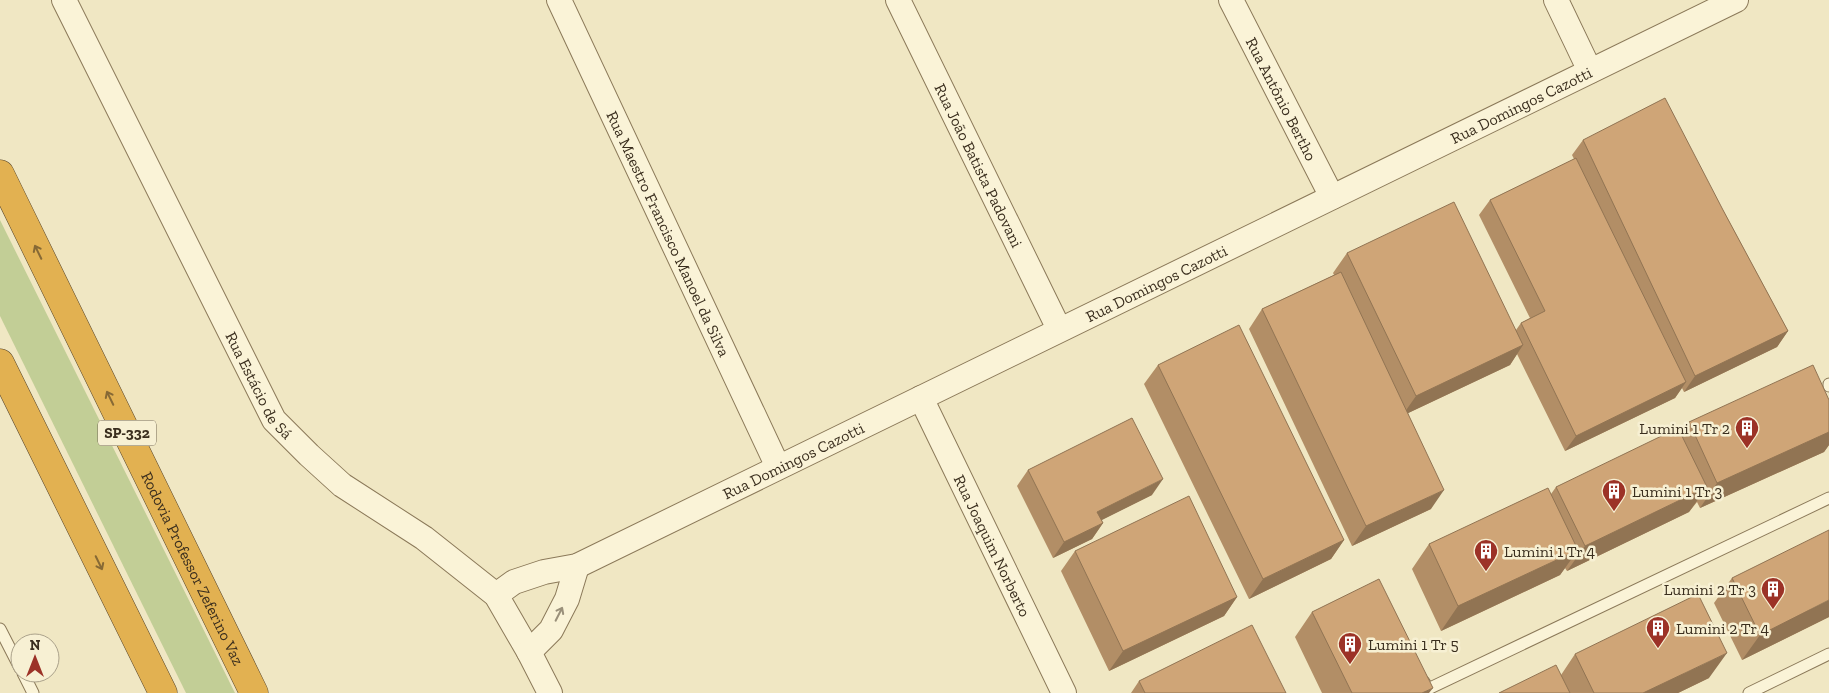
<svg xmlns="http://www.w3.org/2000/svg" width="1829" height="693" viewBox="0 0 1829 693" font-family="'Zilla Slab',serif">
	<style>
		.green { fill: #c2ce96 }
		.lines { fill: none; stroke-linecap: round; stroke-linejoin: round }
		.service-casing { stroke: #8b7959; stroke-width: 13 }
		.minor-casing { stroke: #8b7959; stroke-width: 26 }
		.motorway-casing { stroke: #58462d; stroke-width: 29 }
		.service { stroke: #faf3d7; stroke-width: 11 }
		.minor { stroke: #faf3d7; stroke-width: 24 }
		.motorway { stroke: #e2b151; stroke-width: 28 }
		.wall { fill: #b28e66 }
		.shaded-wall { fill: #917453 }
		.building { fill: #cfa577; stroke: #917453 }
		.oneway { stroke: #866935 }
		.oneway2 { stroke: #9a907a }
		.labels { text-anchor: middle; stroke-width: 5; stroke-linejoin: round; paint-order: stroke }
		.shield { fill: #f7f0d3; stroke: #736854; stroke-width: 1 }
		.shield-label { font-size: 15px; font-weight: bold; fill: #3a2e1e }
		.street-label { font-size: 16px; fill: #3a2e1e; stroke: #f7f0d3 }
		.poi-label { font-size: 16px; fill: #3a2e1e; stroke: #f7f0d3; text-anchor: start }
	</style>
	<rect width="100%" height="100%" fill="#f0e7c3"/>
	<path class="green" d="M0,220L235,693H186L0,316Z"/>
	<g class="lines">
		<g class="service-casing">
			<path id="service" d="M1829,384V386
				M0,629L20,668
				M23,673L33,693
				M1424,682L1428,689L1829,498
				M1749,693L1829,654"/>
		</g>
		<g class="minor-casing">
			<g id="minor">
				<path id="s1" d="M64,0L274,420L309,455L342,485L424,538L496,595L529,652L550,693"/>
				<path id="s2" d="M559,0L778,467"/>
				<path id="s3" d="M898,0L1059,329"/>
				<path id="s4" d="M1231,0L1332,197"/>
				<path d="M1556,0L1590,71"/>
				<path id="s5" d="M921,398L1064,693"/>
				<path id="s6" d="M496,595L514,582L544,572L577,566L1736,0"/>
				<path d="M529,652L551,630L567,599L577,566"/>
			</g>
		</g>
		<g class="motorway-casing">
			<g id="motorway">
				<path id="s7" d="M0,174L254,693"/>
				<path d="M0,363L163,693"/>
			</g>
		</g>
		<use href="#service" class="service"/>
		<use href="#minor" class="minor"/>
		<use href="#motorway" class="motorway"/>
	</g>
	<path class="wall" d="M1583,140L1723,210L1788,331L1777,347L1684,392L1682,388L1675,398L1565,451L1517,354L1510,365L1408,413L1431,509L1352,546L1249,329L1262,309L1334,275L1333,273L1347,253L1516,330L1521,323L1530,318L1479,215L1490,200L1574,159L1572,155Z
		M1158,365L1344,540L1331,559L1249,599L1144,384Z
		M1829,400V445L1824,452L1700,508L1697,502L1689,512L1567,571L1565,568L1560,575L1441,631L1412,569L1429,544L1551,494L1556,487L1681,433L1689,422Z
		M1028,470L1152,495L1101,520L1103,523L1092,539L1053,558L1017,486Z
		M1075,551L1237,597L1224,616L1109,671L1061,571Z
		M1732,578L1829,617L1742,660L1714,603Z
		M1312,612L1429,693H1322L1295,637Z
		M1575,654L1709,678L1678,693H1499L1561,675Z
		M1139,681L1286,693H1131Z"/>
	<path class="shaded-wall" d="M1788,331L1777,347L1684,392L1695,376Z
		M1523,345L1510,365L1402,416L1416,396Z
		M1686,382L1675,398L1565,451L1576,436Z
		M1829,432V445L1824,452L1700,508L1717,483Z
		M1163,479L1152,495L1086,528L1097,512Z
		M1707,487L1689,512L1567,571L1585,546Z
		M1444,490L1431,509L1352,546L1366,526Z
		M1103,523L1092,539L1053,558L1064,542Z
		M1344,540L1331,559L1249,599L1263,579Z
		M1578,550L1560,575L1441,631L1458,606Z
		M1237,597L1224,616L1109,671L1123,651Z
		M1829,600V617L1742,660L1760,635Z
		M1727,653L1709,678L1678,693H1643Z
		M1433,688L1429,693H1422Z"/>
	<path class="building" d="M1665,98L1723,210L1788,331L1695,376L1583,140Z
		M1576,158L1686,382L1576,436L1521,323L1545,311L1490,200Z
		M1454,202L1523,345L1416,396L1347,253Z
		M1341,272L1444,490L1366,526L1262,309Z
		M1239,325L1344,540L1263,579L1158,365Z
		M1813,365L1829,400V432L1717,483L1689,422Z
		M1132,418L1163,479L1097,512L1103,523L1064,542L1028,470Z
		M1678,428L1707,487L1585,546L1556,487Z
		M1548,488L1578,550L1458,606L1429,544Z
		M1189,496L1237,597L1123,651L1075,551Z
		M1829,530V600L1760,635L1732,578Z
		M1379,579L1433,688L1422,693H1352L1312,612Z
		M1698,594L1727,653L1643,693H1594L1575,654Z
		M1252,625L1286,693H1145L1139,681Z
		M1556,665L1570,693H1499Z"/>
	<defs><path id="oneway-shaft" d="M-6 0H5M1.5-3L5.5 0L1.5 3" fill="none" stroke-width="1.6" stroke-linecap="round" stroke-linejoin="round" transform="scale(1.25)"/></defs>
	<g class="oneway">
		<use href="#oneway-shaft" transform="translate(38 252) rotate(-116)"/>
		<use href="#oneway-shaft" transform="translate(110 398) rotate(-116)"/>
		<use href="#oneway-shaft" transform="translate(99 563) rotate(64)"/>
	</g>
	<use class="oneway2" href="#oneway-shaft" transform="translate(559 614) rotate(-63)"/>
	<defs>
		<g id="building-pin" transform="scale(1.25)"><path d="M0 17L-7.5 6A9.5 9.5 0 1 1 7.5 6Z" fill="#9c3227" stroke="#f7f0d3"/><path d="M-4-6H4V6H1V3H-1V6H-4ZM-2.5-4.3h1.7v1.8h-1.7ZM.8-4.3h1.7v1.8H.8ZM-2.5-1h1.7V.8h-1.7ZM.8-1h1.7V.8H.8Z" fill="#fff"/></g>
	</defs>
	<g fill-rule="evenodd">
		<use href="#building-pin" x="1747" y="428"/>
		<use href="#building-pin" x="1614" y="491"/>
		<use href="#building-pin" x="1486" y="551"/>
		<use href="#building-pin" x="1773" y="589"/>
		<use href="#building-pin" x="1658" y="628"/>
		<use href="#building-pin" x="1350" y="644"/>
	</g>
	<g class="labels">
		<rect class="shield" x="98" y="420.5" width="58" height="25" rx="4"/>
		<g class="shield-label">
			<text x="127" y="438">SP-332</text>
		</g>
		<g class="street-label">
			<text dy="6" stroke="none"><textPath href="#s4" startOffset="111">Rua Antônio Bertho</textPath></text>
			<text dy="6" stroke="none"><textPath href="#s6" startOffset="1138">Rua Domingos Cazotti</textPath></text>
			<text dy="6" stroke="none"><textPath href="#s3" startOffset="184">Rua João Batista Padovani</textPath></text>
			<text dy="6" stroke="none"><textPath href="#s2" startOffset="258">Rua Maestro Francisco Manoel da Silva</textPath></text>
			<text dy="6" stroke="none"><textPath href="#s6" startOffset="732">Rua Domingos Cazotti</textPath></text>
			<text dy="6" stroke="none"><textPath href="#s1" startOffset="432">Rua Estácio de Sá</textPath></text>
			<text dy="6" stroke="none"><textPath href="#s6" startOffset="328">Rua Domingos Cazotti</textPath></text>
			<text dy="6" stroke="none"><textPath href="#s5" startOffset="164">Rua Joaquim Norberto</textPath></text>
			<text dy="6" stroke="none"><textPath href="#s7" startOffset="439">Rodovia Professor Zeferino Vaz</textPath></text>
		</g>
		<g class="poi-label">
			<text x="1730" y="434" text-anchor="end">Lumini 1 Tr 2</text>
			<text x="1632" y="497">Lumini 1 Tr 3</text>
			<text x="1504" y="557">Lumini 1 Tr 4</text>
			<text x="1756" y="595" text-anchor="end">Lumini 2 Tr 3</text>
			<text x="1676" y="634">Lumini 2 Tr 4</text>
			<text x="1368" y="650">Lumini 1 Tr 5</text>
		</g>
	</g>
	<g transform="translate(35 658)"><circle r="24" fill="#f7f0d3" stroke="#aba28b"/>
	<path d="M0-4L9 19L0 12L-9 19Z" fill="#9c3227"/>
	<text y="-8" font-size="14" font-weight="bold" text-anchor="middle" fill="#3a2e1e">N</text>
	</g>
</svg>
